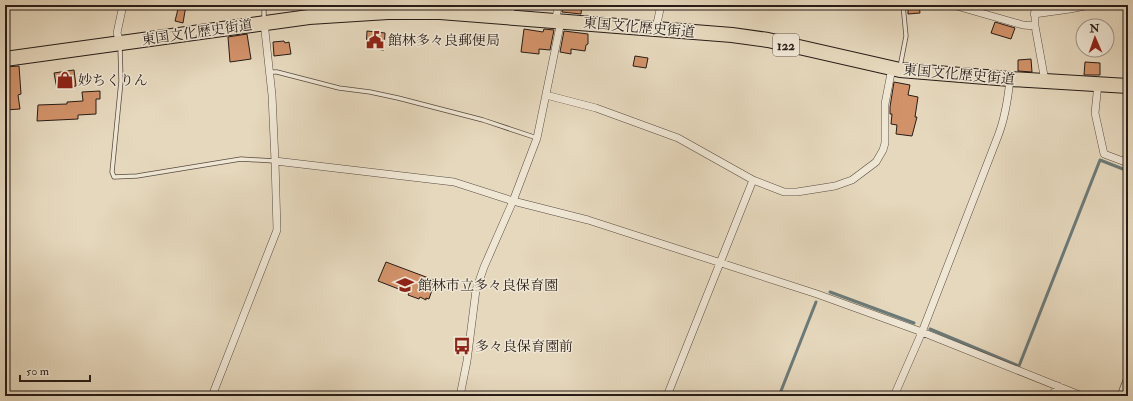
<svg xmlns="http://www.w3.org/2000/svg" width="1133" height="401" viewBox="0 0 1133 401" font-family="'IM FELL Double Pica','Noto Serif JP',serif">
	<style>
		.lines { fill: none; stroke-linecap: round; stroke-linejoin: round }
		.stream { stroke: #6b7a78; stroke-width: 3 }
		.building { fill: #d29269; stroke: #271c17 }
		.lane-casing { stroke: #574b40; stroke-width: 5 }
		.street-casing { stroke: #574b40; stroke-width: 8 }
		.secondary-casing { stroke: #271c17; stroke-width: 12 }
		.highway-casing { stroke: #271c17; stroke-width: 16 }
		.lane { stroke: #efe6d4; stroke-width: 3.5 }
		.street { stroke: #efe6d4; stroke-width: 7 }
		.secondary { stroke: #efe6d4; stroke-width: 11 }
		.highway { stroke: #e6d8bd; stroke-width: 14 }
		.labels { text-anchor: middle; stroke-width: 3; stroke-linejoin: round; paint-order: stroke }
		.shield { fill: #efe6d4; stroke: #635950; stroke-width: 1 }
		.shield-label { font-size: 13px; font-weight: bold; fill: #271c17 }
		.street-label { font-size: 14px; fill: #271c17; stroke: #efe6d4 }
		.poi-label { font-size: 14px; fill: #271c17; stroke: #efe6d4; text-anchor: start }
	</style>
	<rect width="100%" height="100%" fill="#e6d8bd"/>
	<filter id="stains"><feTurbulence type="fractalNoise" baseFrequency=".005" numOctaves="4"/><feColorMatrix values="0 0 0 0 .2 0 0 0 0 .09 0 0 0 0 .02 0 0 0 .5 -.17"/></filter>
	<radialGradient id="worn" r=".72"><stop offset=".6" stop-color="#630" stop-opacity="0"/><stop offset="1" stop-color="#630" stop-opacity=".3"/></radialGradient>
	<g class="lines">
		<path class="stream" d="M830,292L914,323
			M930,329L1019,366L1100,160L1128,171
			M779,396L816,302"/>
	</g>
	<path class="building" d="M179,5H186L183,23L175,21Z
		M563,5H582L581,14L562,12Z
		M908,5H919L920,13L908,14Z
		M995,22L1015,28L1011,39L991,33Z
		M524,29L543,32L544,29L554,30L550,50L539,49V54L521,52Z
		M367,31L385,33L384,50L366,48Z
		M564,31L588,34V44L586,45L585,51L571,49V54L560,52Z
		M247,34L251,59L230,62L228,37Z
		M284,41L285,43L289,42L291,54L274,56L273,42Z
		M635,56L648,58L646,68L633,66Z
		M1031,59L1032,72L1018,71V60Z
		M1085,62L1100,63V75H1084Z
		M19,66L21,94L18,95L20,109L5,110V67Z
		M74,70L76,86L57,89L54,73Z
		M894,82L910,85L908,95L918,97L915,117H917L912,136L896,134L897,125L891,124L892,114H890V107Z
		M100,91V99H96V114L78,115V119L37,121L38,105L67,104V102L83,101L82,92Z
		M386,262L434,280L430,289L432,290L429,299L426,298V300L420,297L419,299L408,295L409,293L378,281Z"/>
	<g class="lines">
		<g class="lane-casing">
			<path id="lane" d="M264,5V19
				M120,46L121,81L112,172L114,177L137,176L241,159L275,161
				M900,67L906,36L903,5
				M269,72H277L339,88L370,92L398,98L483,120L537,138
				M1119,396L1128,373"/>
		</g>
		<g class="street-casing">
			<path id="street" d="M953,5L1023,25L1035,26
				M1035,5V26L1045,81
				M1034,14L1070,9L1090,5
				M556,20L558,5
				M656,28L661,5
				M120,42L117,33L123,5
				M1098,84L1095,113L1104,154L1128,163
				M546,95L596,108L678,138L753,180L784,192H797L835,186L852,180L876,162L883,150L885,143V104L892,68
				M275,161L454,182L513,201L588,220L817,294L922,332L1082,396
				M212,396L277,230L275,161L272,95L264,22
				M460,396L467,361L476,290L484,267L513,201L537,138L561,21
				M667,396L753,180
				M894,396L922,332L998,136C1005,118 1008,99 1010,79
				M1052,396L1058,386"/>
		</g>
		<g class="secondary-casing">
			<path id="secondary" d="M508,16L509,5"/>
		</g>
		<g class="highway-casing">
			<path id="highway" d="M5,59L309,17L388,12H440L732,35L768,40L900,70L1010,79L1128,86"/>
		</g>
		<use href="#lane" class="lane"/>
		<use href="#street" class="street"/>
		<use href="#secondary" class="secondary"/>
		<use href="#highway" class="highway"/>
	</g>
	<defs>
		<g id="civic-bare" transform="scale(1.38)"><path d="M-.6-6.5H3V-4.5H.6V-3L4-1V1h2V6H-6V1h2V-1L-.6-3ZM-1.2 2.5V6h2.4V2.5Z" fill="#8f2418" stroke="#efe6d4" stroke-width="2.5" paint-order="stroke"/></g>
		<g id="shop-bare" transform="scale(1.38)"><path d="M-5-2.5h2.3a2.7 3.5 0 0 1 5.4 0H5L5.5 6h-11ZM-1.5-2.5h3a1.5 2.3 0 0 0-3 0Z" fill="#8f2418" stroke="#efe6d4" stroke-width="2.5" paint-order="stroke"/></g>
		<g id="school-bare" transform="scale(1.38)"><path d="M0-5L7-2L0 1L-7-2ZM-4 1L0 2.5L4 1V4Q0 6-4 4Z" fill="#8f2418" stroke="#efe6d4" stroke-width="2.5" paint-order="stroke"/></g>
		<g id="bus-bare" transform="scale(1.38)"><path d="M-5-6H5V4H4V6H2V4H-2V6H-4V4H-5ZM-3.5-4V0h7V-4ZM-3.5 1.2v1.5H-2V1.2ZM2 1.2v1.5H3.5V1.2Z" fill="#8f2418" stroke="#efe6d4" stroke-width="2.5" paint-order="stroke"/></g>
	</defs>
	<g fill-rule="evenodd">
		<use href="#civic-bare" x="375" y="40"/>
		<use href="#shop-bare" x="65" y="80"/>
		<use href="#school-bare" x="405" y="285"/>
		<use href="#bus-bare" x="462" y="346"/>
	</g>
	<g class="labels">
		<rect class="shield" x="773" y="34" width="26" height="22" rx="3"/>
		<g class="shield-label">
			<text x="786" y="50">122</text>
		</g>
		<g class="street-label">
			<text transform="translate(639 27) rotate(5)" y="5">東国文化歴史街道</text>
			<text transform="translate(197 32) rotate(-8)" y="5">東国文化歴史街道</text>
			<text transform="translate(959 74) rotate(5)" y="5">東国文化歴史街道</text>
		</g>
		<g class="poi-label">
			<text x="388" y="45">館林多々良郵便局</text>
			<text x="78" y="85">妙ちくりん</text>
			<text x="418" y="290">館林市立多々良保育園</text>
			<text x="475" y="351">多々良保育園前</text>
		</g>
	</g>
	<rect width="1133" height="401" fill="none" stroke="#e6d8bd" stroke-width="20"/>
	<rect x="6" y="6" width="1121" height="389" fill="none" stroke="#271c17" stroke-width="2"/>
	<rect x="10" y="10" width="1113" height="381" fill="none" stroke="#271c17"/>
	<g transform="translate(1095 38) rotate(358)"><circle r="19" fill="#efe6d4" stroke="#9f9588"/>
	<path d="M0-3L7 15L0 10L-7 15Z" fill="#8f2418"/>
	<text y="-6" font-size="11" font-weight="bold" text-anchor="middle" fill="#271c17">N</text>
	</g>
	<path d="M20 375v6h70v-6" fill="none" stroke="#271c17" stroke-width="2"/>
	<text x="26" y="375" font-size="12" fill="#271c17" stroke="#efe6d4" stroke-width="3" paint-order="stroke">50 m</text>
	<rect width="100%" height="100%" filter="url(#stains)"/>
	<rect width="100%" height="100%" fill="url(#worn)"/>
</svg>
